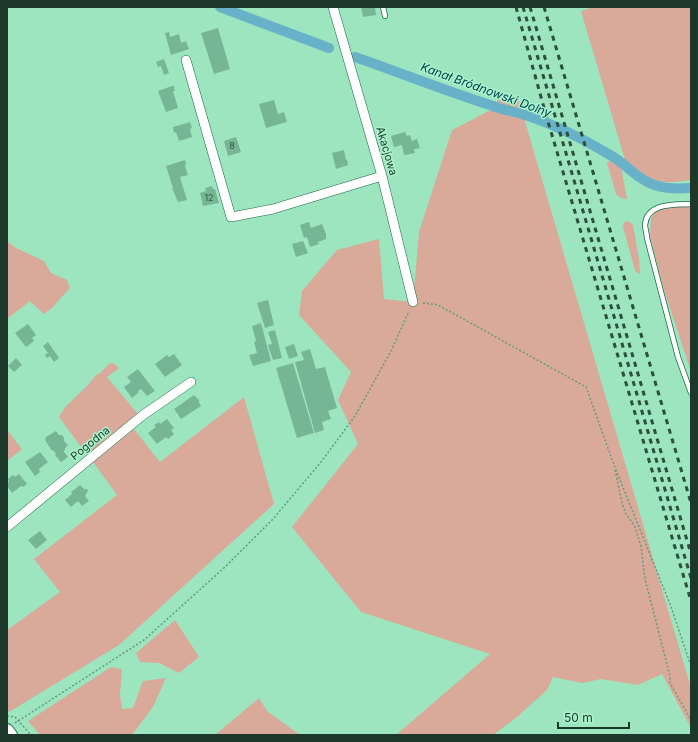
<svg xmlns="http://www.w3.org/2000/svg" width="698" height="742" viewBox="0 0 698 742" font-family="Inter,sans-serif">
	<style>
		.green { fill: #d9aa99 }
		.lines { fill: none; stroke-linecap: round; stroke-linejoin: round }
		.canal { stroke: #68b2c9; stroke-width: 10 }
		.building { fill: #77b695 }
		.service-casing { stroke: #1d6748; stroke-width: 6 }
		.minor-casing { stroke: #1d6748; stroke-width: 10 }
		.tertiary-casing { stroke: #1d6748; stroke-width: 14 }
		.path { stroke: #659b7f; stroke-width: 1.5; stroke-dasharray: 2 2; stroke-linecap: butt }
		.service { stroke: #fff; stroke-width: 4.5 }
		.minor { stroke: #fff; stroke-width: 9 }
		.tertiary { stroke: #fff; stroke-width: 12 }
		.rail { stroke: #2c4f3e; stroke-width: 3; stroke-dasharray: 5 5; stroke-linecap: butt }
		.labels { text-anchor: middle; stroke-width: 3; stroke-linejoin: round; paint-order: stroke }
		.number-label { font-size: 9px; fill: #325845 }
		.street-label { font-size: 11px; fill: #1b382a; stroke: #aaf2cc }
		.water-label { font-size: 12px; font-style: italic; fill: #004454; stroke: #aaf2cc }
	</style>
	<rect width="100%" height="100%" fill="#9de5bf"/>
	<path class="green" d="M594,7H691V180C658,185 650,182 625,160L581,11Z
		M500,98L519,101L691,688L690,726L662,674L638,685L601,679L582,683L553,677L547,690L517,717L493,735H396L490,654L361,612L292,527L358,444L338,400L351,372L299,315L302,291L337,250L379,239L384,299L413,302L419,232L452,130L489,111Z
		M609,161L617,162L621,167L627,199L621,198L616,194L607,163Z
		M691,206V372L664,290L650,236L651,219L655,212L660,208Z
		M627,221L630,222L633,225L639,259L640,274L636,272L635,270L623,227L624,223Z
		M7,241L16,248L44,261L51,273L67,280L70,288L51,309L44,314L30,301L7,319Z
		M110,363H113L119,368L107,377L138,414L87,455L59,417L66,406L88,385L95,376L100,373Z
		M244,397L274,504L119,645L9,712L7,709V630L60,592L34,559L117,495L93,462L134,429L160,462Z
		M7,430L22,449L7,461Z
		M175,620L199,657L179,673L159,663L140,662L136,653Z
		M111,667L122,669L120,695L122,709L133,708L143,681L166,678L153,707L132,735H40L28,721Z
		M259,698L267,711L300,735H215Z"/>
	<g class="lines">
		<path class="canal" d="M220,7L329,48
			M355,57C401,73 446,91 493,106C504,110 516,112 528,116C555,125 585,140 610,155C623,162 632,173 644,180C658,189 675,189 691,188"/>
	</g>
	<path class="building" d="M361,7H375L376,15L363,17Z
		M218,28L230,69L214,74L201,33Z
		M169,32L170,37L179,34L181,43L186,41L189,49L171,55L165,33Z
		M164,59L169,73L164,75L161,66L158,67L156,62Z
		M172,86H174L175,91H173L178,108L166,112L158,91Z
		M274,100L278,114L284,112L287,122L266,128L259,104Z
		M190,122L192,128L190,129L192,137L179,141L176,132L174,133L173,127Z
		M405,132L407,136L410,135L412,141L417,139L420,148L414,149L415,153L404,155L402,145L394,147L391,136Z
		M236,137L241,152L228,156L224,141Z
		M344,150L346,160L347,159L348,165L336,169L332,153Z
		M185,160L186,164L185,166L188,175L180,177L187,200L178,202L172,188H173L166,166Z
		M212,186L213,189H215L219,203L203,206L200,193L206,191L205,188Z
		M309,222L311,228L322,224L326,234V239L318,242L319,244L310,247L307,237L304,238L300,225Z
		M303,241L308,253L296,257L292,244Z
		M268,300L274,325L265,328L257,303Z
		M261,323L271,361L253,366L249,355L257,353L254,342L256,341L252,326Z
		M28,324L36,335L32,338L34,341L26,347L15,333Z
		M275,330L282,358L273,360L268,345L272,344L268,332Z
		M48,342L59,358L54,362L50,356L47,358L45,355L48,353L43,346Z
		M294,344L298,356L289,359L285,347Z
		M310,349L316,369L325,367L337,408L328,411L331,419L322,422L324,430L315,433L295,362L304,360L301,352Z
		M174,354L182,365L165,377L155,364L167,355L169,357Z
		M16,358L22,365L14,372L8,366Z
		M293,363L314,433L297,438L276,368Z
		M138,369L155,391L147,396L141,389L138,391L139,392L132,398L124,387L131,382L127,377Z
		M194,395L199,400V402L201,406L181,419L174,409Z
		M167,419L174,428L171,430L174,434L168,439L166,437L157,444L148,433L156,427L154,425L159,422L160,424Z
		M56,431L59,435H62L64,438V441L68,445L65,448L64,452L68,457L61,462L55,455L56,454L53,450L52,451L45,440L46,437Z
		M40,452L48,462L39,469L40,472L35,476L25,462Z
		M19,474L27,484L23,487L21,486L12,493L7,486V484L9,482L8,479L13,475L15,477Z
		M80,485L84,489H87L88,491L85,496L89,501L82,506L78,501L71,507L65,500L72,494L71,492Z
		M40,531L47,540L36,549L28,540Z"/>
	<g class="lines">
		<g class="service-casing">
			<path id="service" d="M383,7L385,16
				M691,204C675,205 647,202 645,225C645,229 647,234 647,238L678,357L691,393"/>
		</g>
		<g class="minor-casing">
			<path id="minor" d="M333,7L382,176L413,302
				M186,60L231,217L273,209L382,176
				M7,527L143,415L191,382"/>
		</g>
		<g class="tertiary-casing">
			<path id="tertiary" d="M7,730L11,735"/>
		</g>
		<path class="path" d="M423,303L438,305L586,387L614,465L670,604L691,666
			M615,470L622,503L626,514L634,525L641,546L645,579L670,676V683L691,720
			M7,716L15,717L31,735
			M15,723L144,640L225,567L273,519L321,462L355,416L391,351L409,311"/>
		<use href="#service" class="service"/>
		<use href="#minor" class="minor"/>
		<use href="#tertiary" class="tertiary"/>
		<path class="rail" d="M516,7L546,115L691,601
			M523,7L691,578
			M530,7L691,554
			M544,7L691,503"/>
	</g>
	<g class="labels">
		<g class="number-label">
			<text x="232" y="149">8</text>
			<text x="209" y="201">12</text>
		</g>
		<g class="street-label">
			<text transform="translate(387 151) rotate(74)" y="4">Akacjowa</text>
			<text transform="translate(90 443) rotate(-39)" y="4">Pogodna</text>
		</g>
		<g class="water-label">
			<text transform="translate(486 90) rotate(20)" y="4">Kanał Bródnowski Dolny</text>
		</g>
	</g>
	<rect width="698" height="742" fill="none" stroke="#1b382a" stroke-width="16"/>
	<path d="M558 722v6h71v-6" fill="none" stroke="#1b382a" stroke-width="2"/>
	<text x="564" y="722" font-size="12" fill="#1b382a" stroke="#aaf2cc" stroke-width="3" paint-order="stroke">50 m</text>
</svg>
